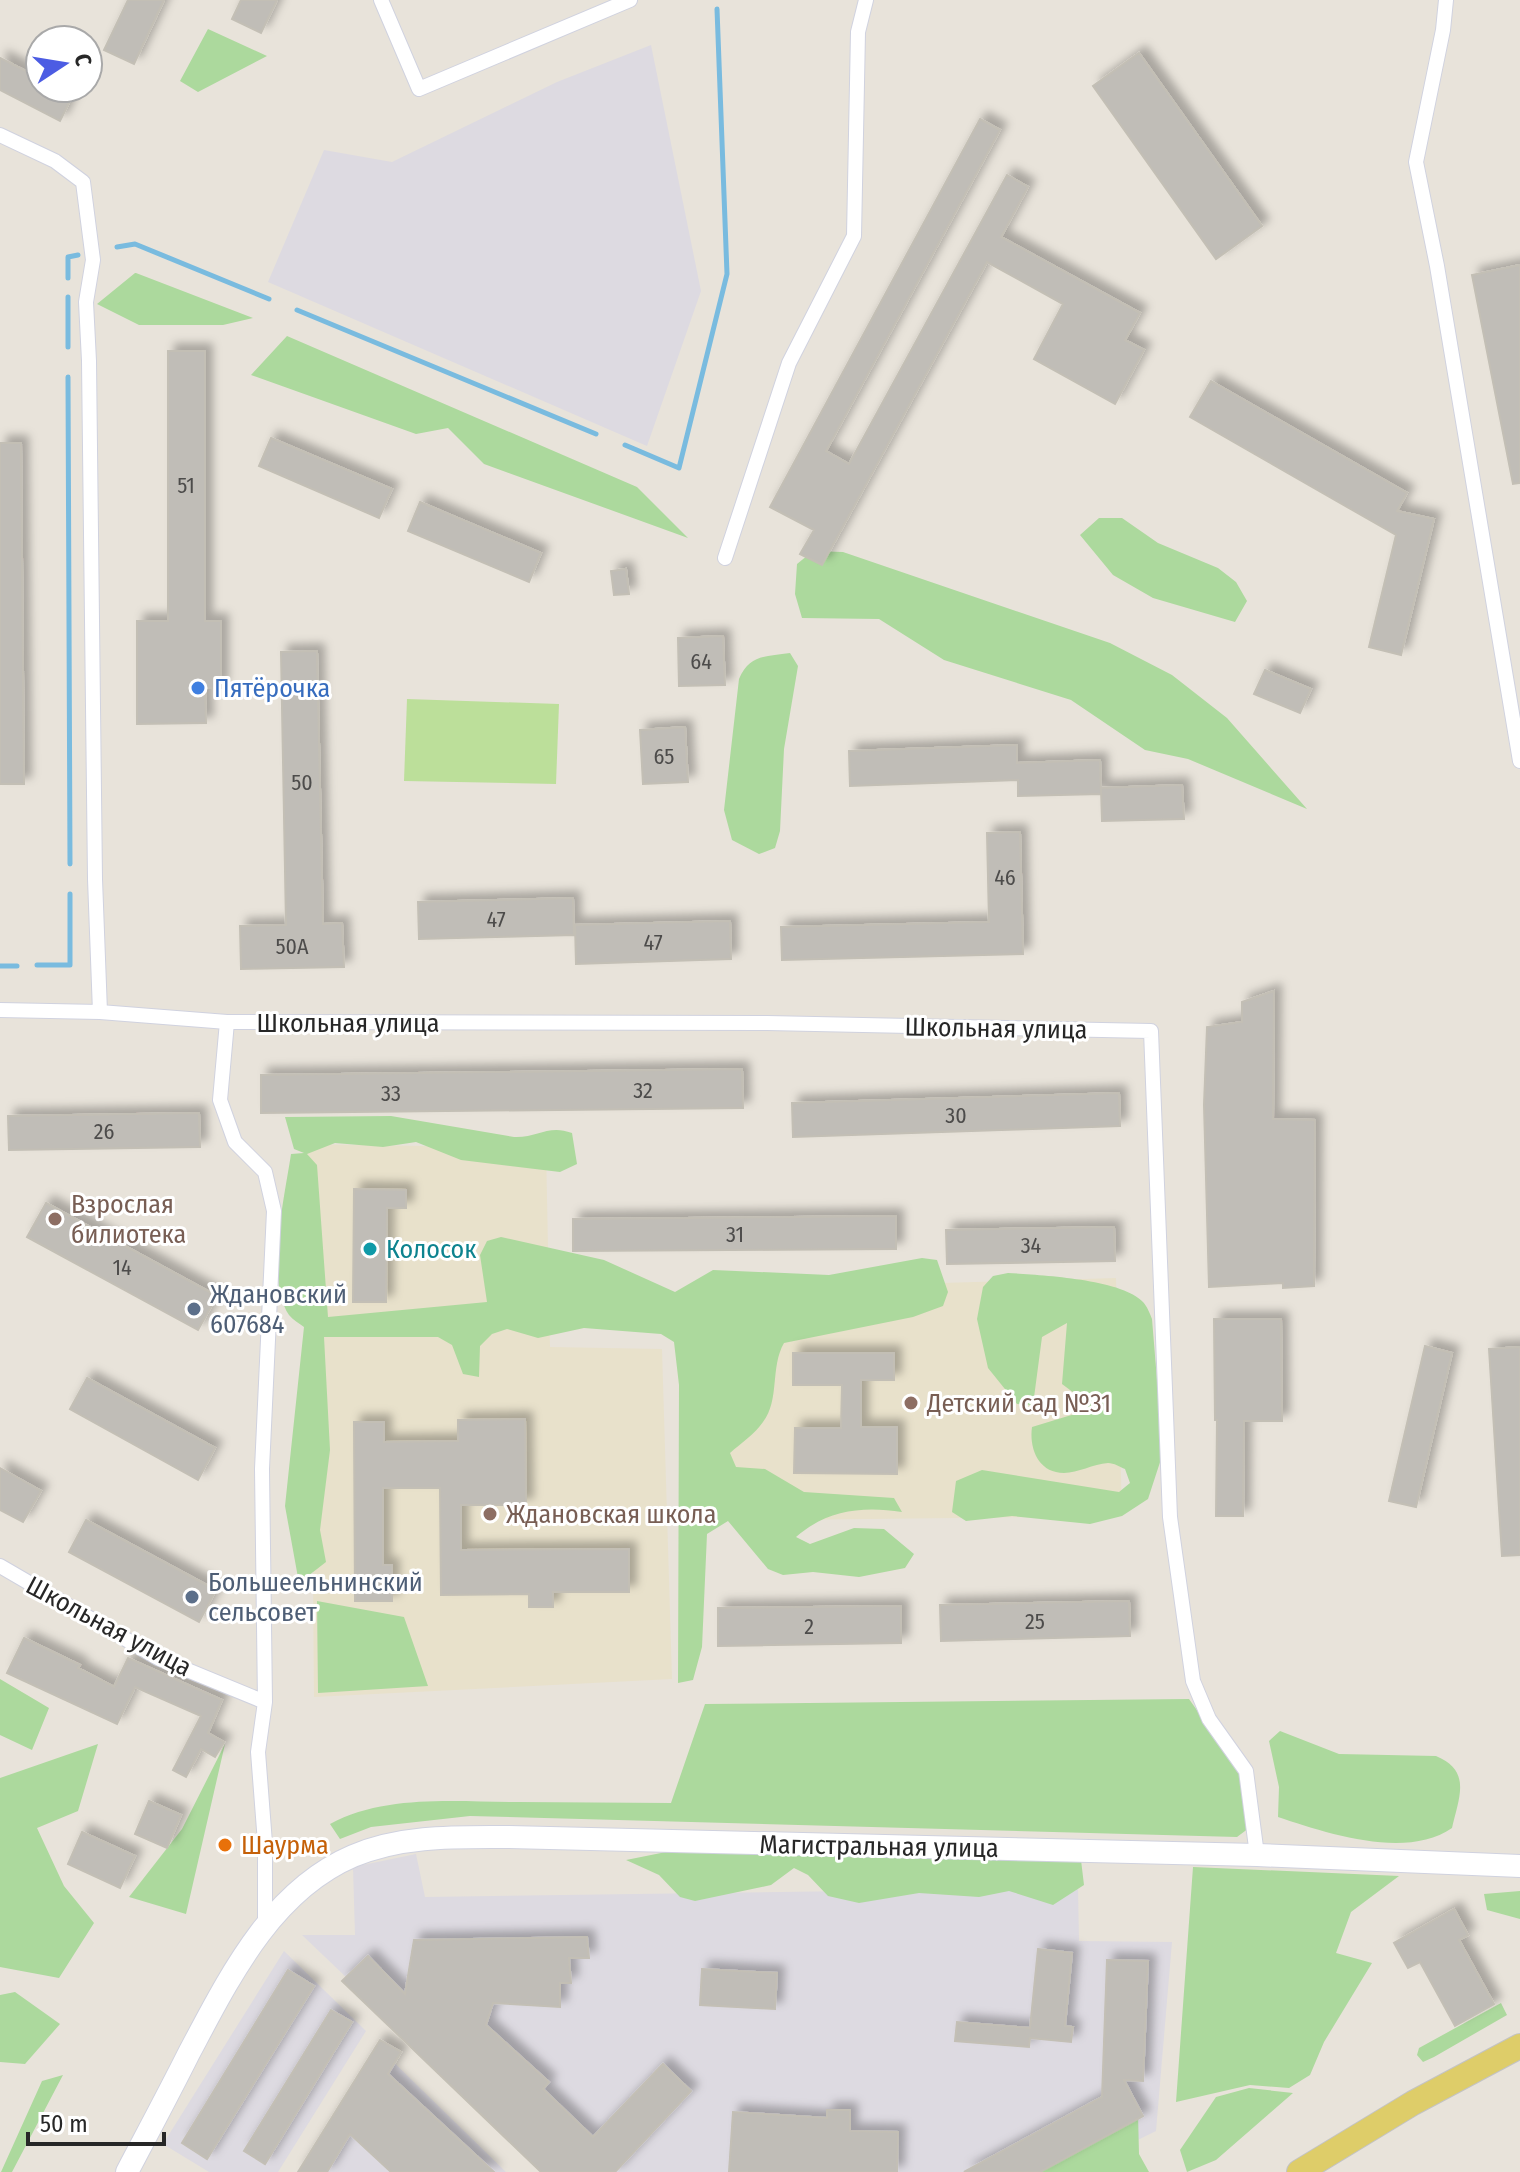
<svg xmlns="http://www.w3.org/2000/svg" width="1520" height="2172" viewBox="0 0 1520 2172" font-family="'Fira Sans Condensed',sans-serif">
	<style>
		.industrial { fill: #dddae1 }
		.education { fill: #e8e1cb }
		.green { fill: #acd99d }
		.pitch { fill: #bcdf9a }
		.lines { fill: none; stroke-linecap: round; stroke-linejoin: round }
		.stream { stroke: #79bbdf; stroke-width: 5 }
		.building { fill: #c0bdb7; stroke: #c3bfb5; stroke-width: 2; filter: url(#shadow) }
		.street-casing { stroke: #d0d2df; stroke-width: 16 }
		.secondary-casing { stroke: #d0d2df; stroke-width: 24 }
		.primary-casing { stroke: #c3c3c3; stroke-width: 26 }
		.street { stroke: #fff; stroke-width: 14 }
		.secondary { stroke: #fff; stroke-width: 22 }
		.primary { stroke: #decd69; stroke-width: 24 }
		.shop-dot { fill: #3f7fe0; stroke: #fff; stroke-width: 3 }
		.education-dot { fill: #8d6e63; stroke: #fff; stroke-width: 3 }
		.culture-dot { fill: #0f9aa8; stroke: #fff; stroke-width: 3 }
		.service-dot { fill: #5c6f8a; stroke: #fff; stroke-width: 3 }
		.food-dot { fill: #e8710a; stroke: #fff; stroke-width: 3 }
		.labels { text-anchor: middle; stroke-width: 6; stroke-linejoin: round; paint-order: stroke }
		.number-label { font-size: 22px; fill: #4d4c4b }
		.shop-label { font-size: 26px; fill: #366cbe; stroke: #fff; text-anchor: start }
		.street-label { font-size: 26px; fill: #272727; stroke: #fff }
		.education-label { font-size: 26px; fill: #785e54; stroke: #fff; text-anchor: start }
		.culture-label { font-size: 26px; fill: #0d838f; stroke: #fff; text-anchor: start }
		.service-label { font-size: 26px; fill: #4e5e75; stroke: #fff; text-anchor: start }
		.food-label { font-size: 26px; fill: #c56008; stroke: #fff; text-anchor: start }
	</style>
	<defs>
		<filter id="shadow"><feDropShadow dx="7" dy="-7" stdDeviation="4" flood-color="#0004"/></filter>
	</defs>
	<rect width="100%" height="100%" fill="#e8e3da"/>
	<path class="industrial" d="M651,45L701,291L647,446L268,282L324,150L392,162L557,82Z
		M416,1854L425,1897L1078,1888L1079,1941L1172,1942L1156,2131L1073,2172H550L302,1935H355L353,1867Z
		M284,1951L366,2031L278,2172H209L163,2144Z
		M377,2046L506,2172H303Z"/>
	<path class="education" d="M305,1144L546,1148L550,1347L662,1349L672,1679L314,1697L311,1343Z
		M1116,1278L1122,1516L705,1521L701,1290Z"/>
	<path class="green" d="M208,29L267,56L198,92L180,81Z
		M135,273H136L253,318L223,325H139L97,304Z
		M287,336L637,487L688,538L484,464L448,428L416,434L251,375Z
		M1099,518H1122L1158,543L1218,568L1236,582L1247,601L1235,622L1153,598L1113,575L1080,535Z
		M813,551L843,552L1110,643L1172,675L1227,718L1307,809L1188,759L1145,750L1071,700L944,660L879,619L802,618L795,594L797,564Z
		M790,653L798,666L784,749L780,831L775,848L759,854L732,840L724,810L739,679C750,654 765,657 790,653Z
		M391,1116L514,1137C538,1138 548,1124 572,1133L577,1164L560,1172L461,1160L416,1142L383,1147L335,1143L307,1154L317,1165L328,1317L487,1302L480,1255L487,1241L501,1237L604,1260L675,1292L713,1270L829,1275L922,1258L937,1260L948,1292L943,1306L913,1317L784,1343C770,1367 780,1400 763,1422C755,1434 741,1443 730,1453L736,1467L765,1469L804,1492L894,1498L902,1512C862,1506 827,1510 796,1537L810,1544L854,1528L884,1529L914,1554L905,1568L859,1577L813,1572L783,1575L768,1569L728,1521L707,1534L702,1647L693,1680L678,1683L679,1385L674,1342L661,1334L584,1328L538,1338L507,1329L492,1334L480,1346L479,1377L463,1374L452,1345L438,1337H324L330,1450L320,1530L326,1562L299,1583L285,1506L304,1327C299,1323 293,1320 289,1315C265,1280 285,1195 291,1154L304,1153L294,1149L285,1117Z
		M1008,1273C1040,1275 1122,1279 1143,1302C1147,1306 1150,1314 1152,1319L1163,1453L1148,1499L1122,1516L1090,1524L1012,1516L966,1521L952,1512L956,1481L982,1470L1119,1492L1130,1483L1125,1469C1120,1467 1114,1463 1108,1463C1093,1464 1078,1473 1064,1473C1038,1473 1029,1448 1032,1427L1078,1413L1086,1402L1062,1384L1067,1323L1042,1337L1033,1405L1017,1404L988,1368L977,1319L983,1287L993,1276Z
		M317,1601L404,1617L428,1686L318,1693Z
		M0,1679L49,1708L32,1750L0,1735Z
		M1189,1699L1240,1771L1249,1828L1237,1837L470,1816L371,1827L340,1839L330,1824C386,1794 455,1802 517,1802C569,1802 620,1803 671,1803L705,1704Z
		M1280,1731L1339,1754L1436,1756C1472,1771 1459,1797 1452,1828C1406,1860 1326,1833 1278,1817L1279,1787L1269,1741Z
		M98,1744L78,1811L37,1828L64,1886L94,1923L59,1978L0,1967V1778Z
		M225,1744L186,1914L129,1897L182,1829Z
		M681,1849L1081,1860L1084,1885L1053,1905L1009,1891L979,1897L919,1893L859,1903L828,1896L808,1875L794,1868L771,1885L695,1901L680,1897L659,1875L626,1860Z
		M1193,1867L1399,1876L1351,1912L1336,1953L1372,1963L1324,2042L1310,2075L1289,2088L1250,2085L1176,2102Z
		M1520,1891V1919L1487,1910L1484,1894Z
		M15,1992L60,2024L25,2064L0,2062V1995Z
		M1501,2003L1507,2015L1434,2057L1423,2062L1417,2055L1419,2048Z
		M63,2075L12,2172H1L42,2081Z
		M1249,2088L1293,2093L1216,2160L1187,2172L1180,2150L1216,2097Z
		M1138,2114L1139,2154L1149,2172H1041Z"/>
	<path class="pitch" d="M407,699L559,704L556,784L404,781Z"/>
	<g class="lines">
		<path class="stream" d="M117,247L135,244L269,299
			M68,278V257L78,255
			M68,297V347
			M297,310L596,434
			M68,377L70,864
			M625,445L679,468L727,274L717,9
			M37,965H70V894
			M0,966H17"/>
	</g>
	<path class="building" d="M128,0H164L134,64L104,50Z
		M241,0H277L261,33L232,19Z
		M1139,53L1262,226L1216,259L1093,86Z
		M0,58L40,78V88H59L73,95L60,121L0,90Z
		M980,119L1000,130L826,451L849,464L1007,175L1028,187L1001,237L1140,313L1125,340L1144,350L1115,404L1034,359L1063,304L987,262L822,565L800,554L814,530L770,507Z
		M1520,265V483L1513,484L1472,275Z
		M168,351H205V621H221V688H205L206,723L137,724V621H168Z
		M1211,381L1407,493L1397,511L1434,519L1401,655L1369,647L1396,535L1190,417Z
		M271,438L392,489L379,518L259,466Z
		M0,443H21L24,784H0Z
		M420,502L541,553L529,582L408,531Z
		M626,569L629,594L614,595L611,571Z
		M723,636L725,685L679,686L678,638Z
		M317,651L323,924L342,923L344,967L241,969L240,926L286,925L281,652Z
		M1265,670L1311,689L1300,713L1254,694Z
		M685,727L688,782L643,784L640,730Z
		M1017,745V763L1100,760L1101,794L1018,796V780L850,786L849,751Z
		M1182,785L1184,819L1102,821L1101,788Z
		M1020,832L1023,954L782,960L781,927L989,922L987,833Z
		M573,898L574,935L419,939L418,902Z
		M730,921L731,959L576,964L575,925Z
		M1274,991L1273,1119L1315,1120L1314,1286L1283,1288V1283L1209,1287L1204,1105L1207,1027L1242,1022V1002Z
		M742,1069L743,1108L261,1113V1075Z
		M1119,1093L1120,1126L793,1137L792,1103Z
		M199,1113L200,1147L9,1150L8,1116Z
		M354,1189L406,1190V1208H387L386,1302H353Z
		M46,1203L217,1296L198,1330L27,1237Z
		M896,1216V1249L573,1251V1219Z
		M1114,1227L1115,1261L947,1264L946,1230Z
		M1214,1319H1281L1282,1421H1244L1243,1516H1216L1217,1420H1215Z
		M1425,1346L1452,1353L1416,1507L1389,1501Z
		M1520,1347V1555L1502,1556L1489,1349Z
		M793,1353H894V1380H861V1427H897V1474L794,1473L795,1428H841L842,1385H793Z
		M87,1378L215,1448L198,1480L70,1409Z
		M525,1419L526,1505H461V1550L629,1549V1592H553V1607H529V1594L441,1595L440,1488H383V1565H392V1601H355L354,1422H384V1442L458,1441V1420Z
		M0,1468L41,1491L23,1522L0,1510Z
		M86,1520L216,1590L199,1622L69,1552Z
		M1129,1601L1130,1636L941,1641L940,1605Z
		M901,1606V1643L718,1646V1608Z
		M24,1638L80,1665L78,1668L114,1687L128,1658L222,1700L208,1733L224,1742L215,1757L201,1749L186,1777L173,1770L201,1716L135,1687L117,1724L7,1673Z
		M149,1801L181,1815L167,1848L135,1834Z
		M82,1832L135,1856L120,1888L68,1864Z
		M1454,1909L1468,1935L1459,1940L1494,2004L1455,2026L1420,1962L1408,1968L1394,1943Z
		M587,1937L589,1958H569L571,1983H560V2007L493,2003L486,2025L549,2082L543,2089L593,2137L663,2064L691,2091L615,2172H541L342,1981L368,1956L405,1994L414,1940Z
		M1038,1949L1072,1953L1065,2026L1073,2027L1071,2042L1030,2038L1029,2047L955,2041L957,2022L1030,2028Z
		M1107,1960L1148,1961L1143,2081L1124,2080L1143,2116L1040,2172H964L1102,2097Z
		M702,1969L777,1973L775,2009L700,2005Z
		M288,1970L314,1986L207,2159L182,2143Z
		M331,2010L352,2022L265,2164L244,2151Z
		M380,2040L401,2052L388,2074L494,2172H391L350,2134L327,2172H298Z
		M827,2110H850V2131L898,2132L897,2172H729L733,2112L827,2118Z"/>
	<g class="lines">
		<g class="street-casing">
			<path id="street" d="M381,0L419,89L630,0
				M1446,0L1443,30L1416,162L1437,266L1520,761
				M0,135L55,161L83,182L93,260L86,302L89,361L95,879L100,1012
				M725,558L789,363L854,236L858,32L866,0
				M0,1010L100,1012L227,1022L767,1023L1151,1031L1170,1517L1193,1681L1209,1719L1246,1771L1257,1855
				M227,1022L220,1100L235,1142L265,1172L274,1211L262,1469L265,1702L258,1752L265,1843V1925
				M0,1566L158,1658L265,1702"/>
		</g>
		<g class="secondary-casing">
			<path id="secondary" d="M127,2172C148,2132 169,2093 189,2053C229,1978 271,1891 353,1856C402,1835 457,1837 509,1837L1257,1855L1520,1866"/>
		</g>
		<g class="primary-casing">
			<path id="primary" d="M1299,2172L1413,2103L1520,2046"/>
		</g>
		<use href="#street" class="street"/>
		<use href="#secondary" class="secondary"/>
		<use href="#primary" class="primary"/>
	</g>
	<circle class="shop-dot" cx="198" cy="688" r="8"/>
	<g class="education-dot">
		<circle cx="55" cy="1219" r="8"/>
		<circle cx="911" cy="1403" r="8"/>
		<circle cx="490" cy="1514" r="8"/>
	</g>
	<circle class="culture-dot" cx="370" cy="1249" r="8"/>
	<g class="service-dot">
		<circle cx="194" cy="1309" r="8"/>
		<circle cx="192" cy="1597" r="8"/>
	</g>
	<circle class="food-dot" cx="225" cy="1845" r="8"/>
	<g class="labels">
		<g class="number-label">
			<text x="186" y="493">51</text>
			<text x="701" y="669">64</text>
			<text x="664" y="764">65</text>
			<text x="302" y="790">50</text>
			<text x="1005" y="885">46</text>
			<text x="496" y="927">47</text>
			<text x="653" y="950">47</text>
			<text x="292" y="954">50А</text>
			<text x="643" y="1098">32</text>
			<text x="391" y="1101">33</text>
			<text x="956" y="1123">30</text>
			<text x="104" y="1139">26</text>
			<text x="735" y="1242">31</text>
			<text x="1031" y="1253">34</text>
			<text x="122" y="1275">14</text>
			<text x="1035" y="1629">25</text>
			<text x="809" y="1634">2</text>
		</g>
		<g class="shop-label">
			<text x="214" y="697">Пятёрочка</text>
		</g>
		<g class="street-label">
			<text x="348" y="1032">Школьная улица</text>
			<text transform="translate(996 1028) rotate(1)" y="9">Школьная улица</text>
			<text transform="translate(109 1626) rotate(28)" y="9">Школьная улица</text>
			<text transform="translate(879 1846) rotate(1)" y="9">Магистральная улица</text>
		</g>
		<g class="education-label">
			<text x="71" y="1213">Взрослая<tspan x="71" dy="30">билиотека</tspan></text>
			<text x="927" y="1412">Детский сад №31</text>
			<text x="506" y="1523">Ждановская школа</text>
		</g>
		<g class="culture-label">
			<text x="386" y="1258">Колосок</text>
		</g>
		<g class="service-label">
			<text x="210" y="1303">Ждановский<tspan x="210" dy="30">607684</tspan></text>
			<text x="208" y="1591">Большеельнинский<tspan x="208" dy="30">сельсовет</tspan></text>
		</g>
		<g class="food-label">
			<text x="241" y="1854">Шаурма</text>
		</g>
	</g>
	<g transform="translate(64 64) rotate(78)"><circle r="38" fill="#ffffff" stroke="#a9a9a9" stroke-width="2"/>
	<path d="M0-6L14 30L0 20L-14 30Z" fill="#4c5ce3"/>
	<text y="-12" font-size="22" font-weight="bold" text-anchor="middle" fill="#272727">С</text>
	</g>
	<path d="M28 2132v12h136v-12" fill="none" stroke="#272727" stroke-width="4"/>
	<text x="40" y="2132" font-size="24" fill="#272727" stroke="#ffffff" stroke-width="6" paint-order="stroke">50 m</text>
</svg>
